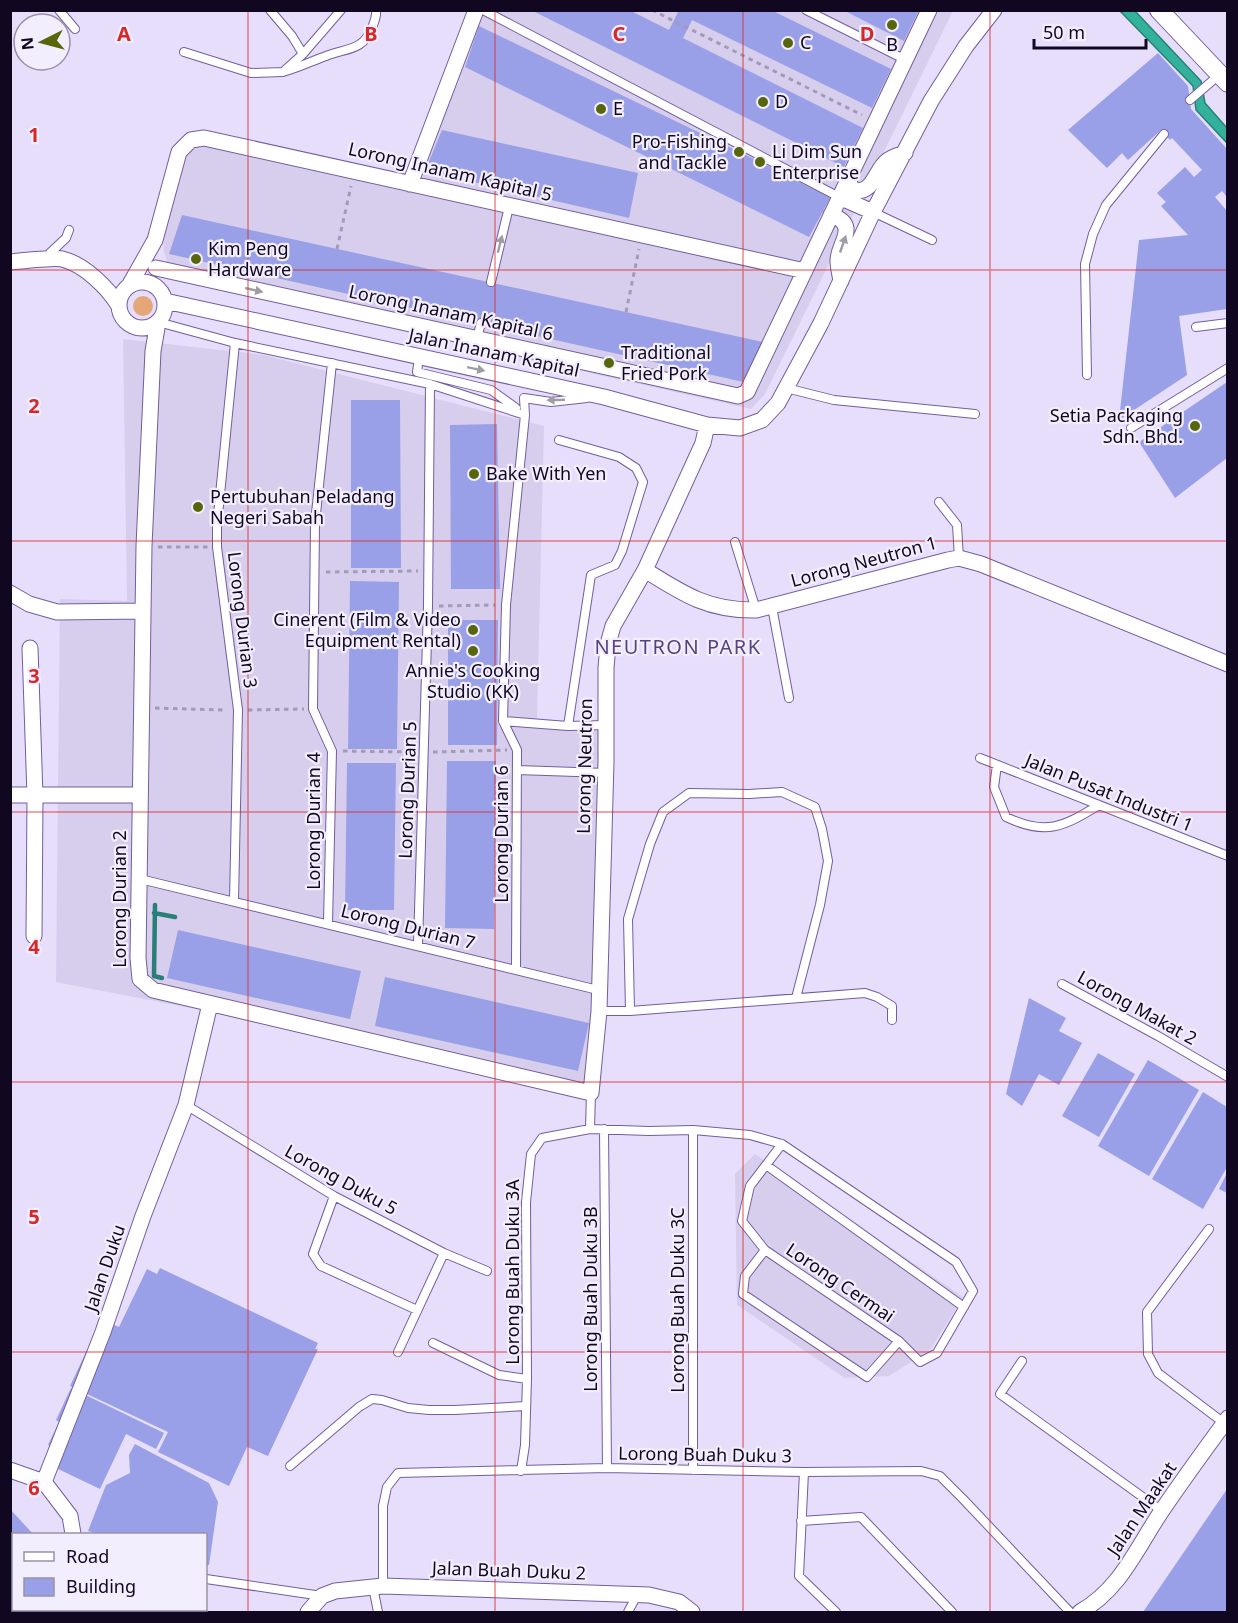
<svg xmlns="http://www.w3.org/2000/svg" width="1238" height="1623" viewBox="0 0 1238 1623" font-family="'Noto Sans',sans-serif">
	<style>
		.built { fill: #d7ceed }
		.green { fill: #e3a778 }
		.water { fill: #32b29d; stroke: #287f78; stroke-width: 1.5 }
		.lines { fill: none; stroke-linecap: round; stroke-linejoin: round }
		.stream { stroke: #287f78; stroke-width: 4.5 }
		.building { fill: #99a0e7 }
		.service-casing { stroke: #745d9f; stroke-width: 10 }
		.minor-casing { stroke: #745d9f; stroke-width: 17 }
		.tertiary-casing { stroke: #745d9f; stroke-width: 20 }
		.path { stroke: #a39ab6; stroke-width: 3; stroke-dasharray: 4.5 4.5; stroke-linecap: butt }
		.service { stroke: #fff; stroke-width: 8 }
		.minor { stroke: #fff; stroke-width: 15 }
		.tertiary { stroke: #fff; stroke-width: 18 }
		.oneway { fill: #a09ca6 }
		.grid { fill: none; stroke: #d62828; stroke-width: 1.5; stroke-opacity: 0.55 }
		.poi-dot { fill: #57650b; stroke: #f3eefd; stroke-width: 2 }
		.labels { text-anchor: middle; stroke-width: 4.5; stroke-linejoin: round; paint-order: stroke }
		.poi-label { font-size: 18px; fill: #110720; stroke: #f3eefd; text-anchor: start }
		.street-label { font-size: 18px; fill: #110720; stroke: #f3eefd }
		.neighbourhood-label { font-size: 20px; letter-spacing: 1.5px; fill: #594281; stroke: #f3eefd }
		.grid-label { font-size: 20px; text-anchor: middle; font-weight: bold; fill: #d62828; stroke: #f3eefd; stroke-width: 4.5; stroke-linejoin: round; paint-order: stroke }
	</style>
	<rect width="100%" height="100%" fill="#e7defc"/>
	<path class="built" d="M468,11H953L765,394L751,409L173,280L164,252L163,237L184,160L190,151L197,146L206,145L405,187L441,78Z
		M123,339L264,355L544,426L537,718L611,733L601,1087L56,982L60,599L127,601Z
		M755,1154L963,1297L931,1349L889,1376L845,1378L737,1305L735,1174Z"/>
	<path class="green" d="M133 306a10 10 0 1 1 20 0a10 10 0 1 1-20 0Z"/>
	<path class="water" d="M1120,11H1135L1201,81L1205,103L1227,128V143L1196,110L1193,86Z"/>
	<g class="lines">
		<path class="stream" d="M155,905L154,976L162,978
			M154,913L175,917"/>
	</g>
	<path class="building" d="M531,10H629L669,30L678,12L674,10H771L891,69L872,108L692,20L683,38L863,128L844,167Z
		M843,10H919L904,41Z
		M479,26L760,162L830,198L809,237L465,67Z
		M1158,53L1188,86L1191,109L1227,149V197L1222,191L1215,197L1227,211V309L1179,316L1187,375L1119,420L1139,240L1188,235L1161,206L1166,202L1157,193L1185,167L1194,177L1202,170L1172,138L1170,140L1161,130L1128,160L1122,153L1107,168L1068,130Z
		M442,130L638,173L629,218L425,171Z
		M182,215L767,343L748,383L169,254Z
		M1227,382V458L1175,498L1139,442Z
		M351,400H400L401,568H351Z
		M497,424L500,589H451L450,425Z
		M350,581L399,582L397,749H348Z
		M448,620H498L497,745H448Z
		M447,761H496L494,929L445,928Z
		M347,763H396L394,910H345Z
		M178,930L361,971L350,1019L167,978Z
		M385,977L589,1023L578,1071L375,1026Z
		M1029,998L1066,1018L1059,1031L1082,1043L1059,1085L1039,1074L1022,1106L1006,1094Z
		M1098,1053L1135,1074L1099,1137L1062,1116Z
		M1148,1060L1199,1090L1149,1176L1098,1146Z
		M1203,1092L1227,1107V1167L1203,1209L1152,1179Z
		M1227,1173V1193L1219,1189Z
		M160,1268L318,1343L315,1349H318L268,1456L247,1447L229,1486L158,1452L168,1432L70,1386L87,1350L97,1355L112,1324L119,1327L147,1269L157,1274Z
		M71,1388L164,1433L156,1449L126,1434L100,1489L56,1468L64,1453L48,1445L59,1422L56,1420Z
		M135,1444L209,1483L218,1502L209,1565H206V1534H97L88,1531L106,1485L130,1473L129,1455Z
		M1227,1489V1612H1143Z
		M10,1509L33,1534H14V1610H35V1612H10Z"/>
	<g class="lines">
		<g class="service-casing">
			<path id="service" d="M59,10L75,29
				M270,10L292,36L303,54
				M483,10L839,197
				M806,10L906,60
				M184,52L251,73L283,72L303,54L341,10
				M286,71C300,67 312,61 326,56C346,48 363,51 372,28C374,22 377,17 376,10
				M1190,100L1219,75
				M873,212L932,240
				M54,255L50,253L66,238L69,230
				M491,282L509,207
				M158,322L235,343L430,384L525,415
				M1196,327L1228,323
				M477,338L481,323
				M419,357L417,372L491,390L516,408
				M1087,375L1085,264L1093,234L1106,205L1164,134
				M786,388L834,400L975,414
				M1131,428L1228,368
				M559,440L619,457L636,468L643,482L622,551L615,565L591,575L568,726
				M939,502L957,525L959,558
				M735,542L756,610
				M772,607L789,698
				M503,721L568,726L605,725
				M980,758L1228,856
				M997,765L994,787L1006,817C1046,836 1063,827 1099,805
				M517,770L606,773
				M140,879L598,990
				M234,901L238,710L217,547V525L235,343
				M328,923L332,751L313,709L315,523L332,363
				M418,945L428,606L430,384
				M516,969L517,750L503,721L506,605L525,415L524,398L551,402L587,398
				M1062,984L1158,1036L1228,1077
				M599,1011H630L865,993L877,997L892,1006V1020
				M630,1011L628,919L650,844L663,812L689,793L749,794L782,792L815,807L822,829L828,861L820,905L796,998
				M186,1105L334,1196L444,1253L487,1271
				M590,1129L591,1093
				M604,1129L607,1468
				M766,1165L964,1307
				M334,1196L313,1254L321,1266L417,1310
				M1209,1229L1147,1312L1148,1354L1158,1373L1224,1423
				M765,1250L899,1341
				M433,1343L499,1375L527,1379
				M398,1352L444,1253
				M1022,1361L1000,1394L1162,1511
				M290,1466L359,1407L372,1399L382,1400L408,1408L429,1410H455L526,1406
				M693,1470V1130
				M521,1471L525,1445L527,1379L526,1202L531,1154L542,1138L590,1129L649,1131L693,1130L750,1135L782,1144L956,1262L973,1291L937,1353L920,1362L899,1341L867,1377L743,1294L745,1276L765,1250L742,1221L750,1186L782,1144
				M804,1472L799,1576L836,1612
				M801,1521L861,1517L952,1612
				M206,1579L322,1596
				M383,1586V1506L387,1487L398,1473L607,1468L804,1472L921,1471L940,1476L963,1499L1070,1612
				M373,1587L378,1612
				M10,1600H14
				M628,1612L637,1595"/>
		</g>
		<g class="minor-casing">
			<path id="minor" d="M848,178L852,190C873,196 875,170 887,161C892,157 899,155 905,153
				M410,184L476,10
				M839,197L873,212
				M831,215C861,225 837,245 838,261C838,267 840,275 841,281
				M10,262C21,261 55,257 62,259C84,264 108,288 119,306
				M156,268L738,396L747,392L929,10
				M119 305a23 23 0 1 1 46 0a23 23 0 1 1-46 0Z
				M129,286L155,240L179,152L191,140L204,138L805,271
				M165,301L604,397L707,425L740,428L762,420L778,403L821,323L873,212L931,101L966,46L994,10
				M158,322L153,351L144,546L138,958L140,979L153,990L591,1093L599,1011L606,762V668L608,644L613,626L645,570L703,443L707,425
				M645,570C683,594 709,611 756,610L948,560L959,558L981,564L1228,664
				M10,593L29,604L57,612L143,611
				M30,648L35,796L34,936
				M10,795H140
				M10,1470L44,1482
				M73,1534L70,1516L44,1482L103,1332L143,1216L186,1105L210,1004
				M74,1610L75,1612
				M308,1612L322,1596L335,1591L383,1586L649,1595L679,1602L692,1612
				M1080,1612C1121,1589 1137,1547 1163,1509C1184,1478 1206,1448 1228,1418"/>
		</g>
		<g class="tertiary-casing">
			<path id="tertiary" d="M1159,10L1228,83"/>
		</g>
		<path class="path" d="M652,10L862,115
			M337,249L351,186
			M626,312L639,249
			M228,524L305,523
			M158,547H208
			M326,572L418,571
			M439,606L495,605
			M155,708L226,710
			M248,710L304,709
			M343,751L414,752
			M433,752L507,750"/>
		<use href="#service" class="service"/>
		<use href="#minor" class="minor"/>
		<use href="#tertiary" class="tertiary"/>
	</g>
	<defs><path id="oneway-solid" d="M-6-.8H1V-3.2L6.5 0L1 3.2V.8H-6Z" transform="scale(1.5)"/></defs>
	<g class="oneway">
		<use href="#oneway-solid" transform="translate(500 244) rotate(-76)"/>
		<use href="#oneway-solid" transform="translate(843 244) rotate(-71)"/>
		<use href="#oneway-solid" transform="translate(254 290) rotate(13)"/>
		<use href="#oneway-solid" transform="translate(476 369) rotate(12)"/>
		<use href="#oneway-solid" transform="translate(556 400) rotate(178)"/>
	</g>
	<path class="grid" d="M248,10V1612M495,10V1612M743,10V1612M990,10V1612M10,270H1228M10,541H1228M10,812H1228M10,1082H1228M10,1352H1228"/>
	<g class="poi-dot">
		<circle cx="892" cy="25" r="6"/>
		<circle cx="788" cy="43" r="6"/>
		<circle cx="763" cy="102" r="6"/>
		<circle cx="601" cy="109" r="6"/>
		<circle cx="739" cy="152" r="6"/>
		<circle cx="760" cy="162" r="6"/>
		<circle cx="196" cy="259" r="6"/>
		<circle cx="609" cy="363" r="6"/>
		<circle cx="1195" cy="426" r="6"/>
		<circle cx="474" cy="474" r="6"/>
		<circle cx="198" cy="507" r="6"/>
		<circle cx="473" cy="630" r="6"/>
		<circle cx="473" cy="651" r="6"/>
	</g>
	<g class="labels">
		<g class="poi-label">
			<text x="800" y="49">C</text>
			<text x="892" y="51" text-anchor="middle">B</text>
			<text x="775" y="108">D</text>
			<text x="613" y="115">E</text>
			<text x="727" y="148" text-anchor="end">Pro-Fishing<tspan x="727" dy="21">and Tackle</tspan></text>
			<text x="772" y="158">Li Dim Sun<tspan x="772" dy="21">Enterprise</tspan></text>
			<text x="208" y="255">Kim Peng<tspan x="208" dy="21">Hardware</tspan></text>
			<text x="621" y="359">Traditional<tspan x="621" dy="21">Fried Pork</tspan></text>
			<text x="1183" y="422" text-anchor="end">Setia Packaging<tspan x="1183" dy="21">Sdn. Bhd.</tspan></text>
			<text x="486" y="480">Bake With Yen</text>
			<text x="210" y="503">Pertubuhan Peladang<tspan x="210" dy="21">Negeri Sabah</tspan></text>
			<text x="461" y="626" text-anchor="end">Cinerent (Film &amp; Video<tspan x="461" dy="21">Equipment Rental)</tspan></text>
			<text x="473" y="677" text-anchor="middle">Annie's Cooking<tspan x="473" dy="21">Studio (KK)</tspan></text>
		</g>
		<g class="street-label">
			<text transform="translate(450 172) rotate(13)" y="6">Lorong Inanam Kapital 5</text>
			<text transform="translate(451 313) rotate(12)" y="6">Lorong Inanam Kapital 6</text>
			<text transform="translate(494 353) rotate(12)" y="6">Jalan Inanam Kapital</text>
			<text transform="translate(864 562) rotate(-15)" y="6">Lorong Neutron 1</text>
			<text transform="translate(242 620) rotate(83)" y="6">Lorong Durian 3</text>
			<text transform="translate(585 766) rotate(-89)" y="6">Lorong Neutron</text>
			<text transform="translate(408 790) rotate(-88)" y="6">Lorong Durian 5</text>
			<text transform="translate(1109 793) rotate(22)" y="6">Jalan Pusat Industri 1</text>
			<text transform="translate(314 821) rotate(-90)" y="6">Lorong Durian 4</text>
			<text transform="translate(502 834) rotate(-90)" y="6">Lorong Durian 6</text>
			<text transform="translate(120 899) rotate(-90)" y="6">Lorong Durian 2</text>
			<text transform="translate(408 927) rotate(14)" y="6">Lorong Durian 7</text>
			<text transform="translate(1137 1008) rotate(29)" y="6">Lorong Makat 2</text>
			<text transform="translate(341 1180) rotate(29)" y="6">Lorong Duku 5</text>
			<text transform="translate(105 1268) rotate(-71)" y="6">Jalan Duku</text>
			<text transform="translate(513 1272) rotate(-90)" y="6">Lorong Buah Duku 3A</text>
			<text transform="translate(840 1283) rotate(34)" y="6">Lorong Cermai</text>
			<text transform="translate(591 1299) rotate(-90)" y="6">Lorong Buah Duku 3B</text>
			<text transform="translate(678 1300) rotate(-90)" y="6">Lorong Buah Duku 3C</text>
			<text transform="translate(705 1455) rotate(1)" y="6">Lorong Buah Duku 3</text>
			<text transform="translate(1142 1509) rotate(-56)" y="6">Jalan Maakat</text>
			<text transform="translate(509 1571) rotate(2)" y="6">Jalan Buah Duku 2</text>
		</g>
		<g class="neighbourhood-label">
			<text x="678" y="654">NEUTRON PARK</text>
		</g>
	</g>
	<g class="grid-label">
		<text x="124" y="41">A</text>
		<text x="371" y="41">B</text>
		<text x="619" y="41">C</text>
		<text x="867" y="41">D</text>
		<text x="34" y="142">1</text>
		<text x="34" y="413">2</text>
		<text x="34" y="683">3</text>
		<text x="34" y="954">4</text>
		<text x="34" y="1224">5</text>
		<text x="34" y="1495">6</text>
	</g>
	<rect width="1238" height="1623" fill="none" stroke="#110720" stroke-width="24"/>
	<rect x="12" y="1533" width="195" height="78" fill="#f3eefd" stroke="#9992a5" stroke-width="1.5"/>
	<rect x="24" y="1552" width="30" height="9" fill="#ffffff" stroke="#9992a5" stroke-width="1.5"/>
	<text x="66" y="1563" font-size="18" fill="#110720">Road</text>
	<rect x="24" y="1578" width="30" height="18" fill="#99a0e7" stroke="#9992a5" stroke-width="1.5"/>
	<text x="66" y="1593" font-size="18" fill="#110720">Building</text>
	<g transform="translate(42 42) rotate(264)"><circle r="28" fill="#f3eefd" stroke="#9992a5" stroke-width="1.5"/>
	<path d="M0-4.5L10 22L0 15L-10 22Z" fill="#57650b"/>
	<text y="-9" font-size="16" font-weight="bold" text-anchor="middle" fill="#110720">N</text>
	</g>
	<path d="M1034 39v9h112v-9" fill="none" stroke="#110720" stroke-width="3"/>
	<text x="1043" y="39" font-size="18" fill="#110720" stroke="#f3eefd" stroke-width="4.5" paint-order="stroke">50 m</text>
</svg>
